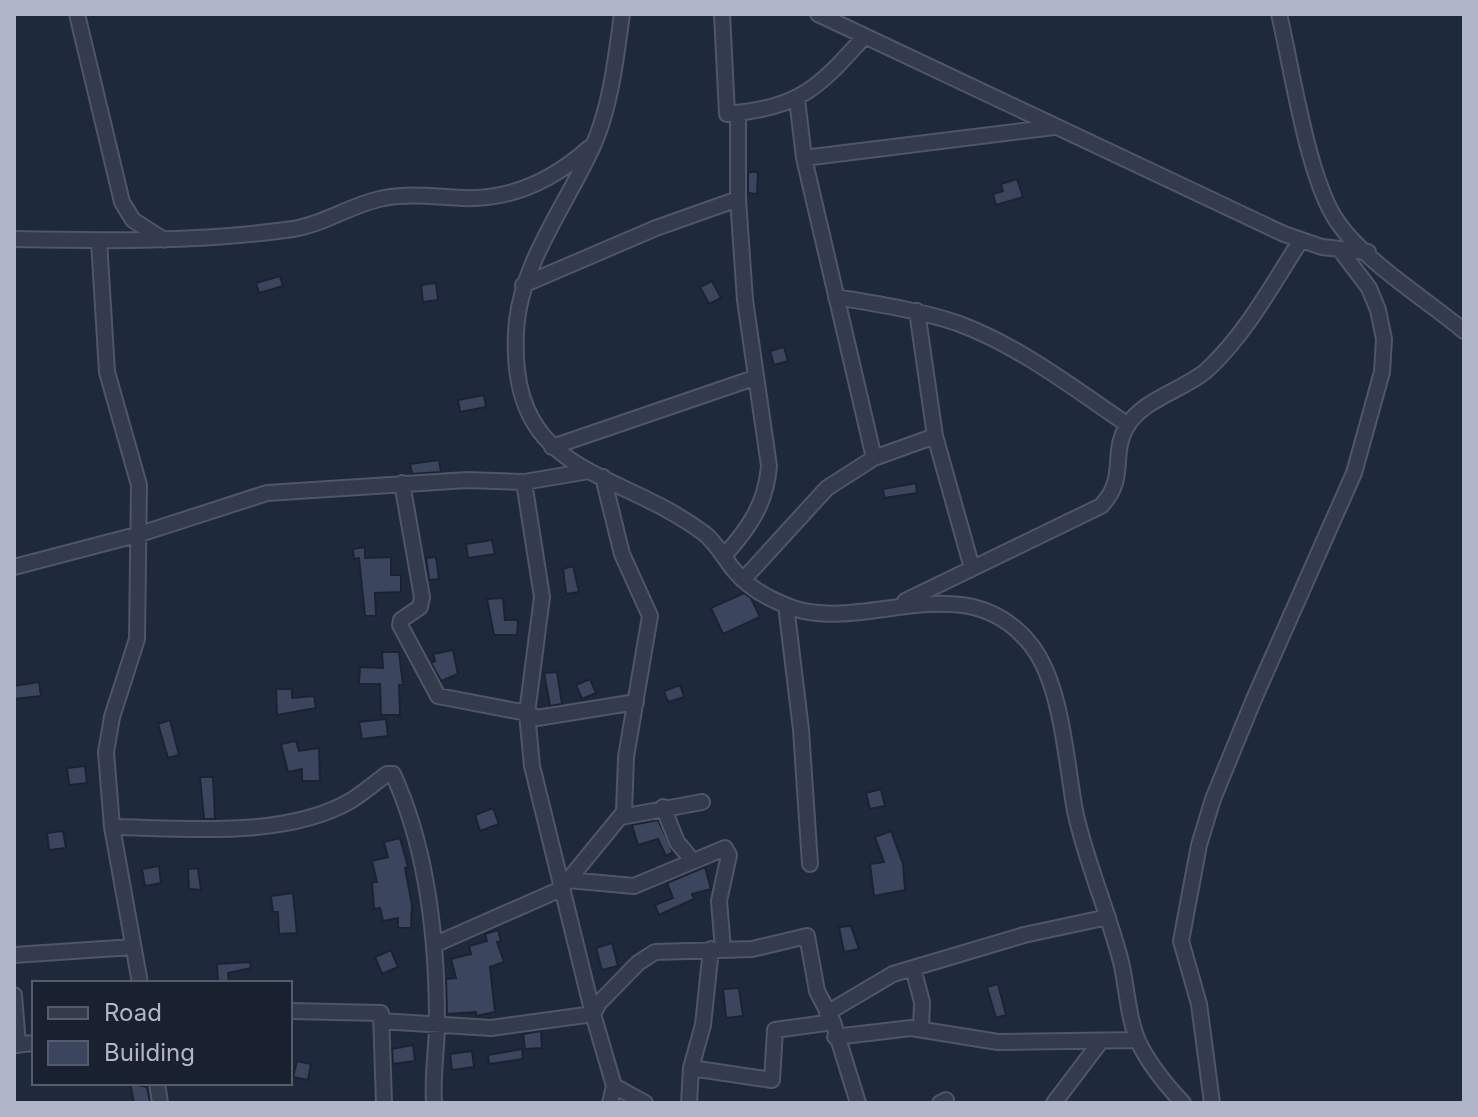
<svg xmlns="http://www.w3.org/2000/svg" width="1478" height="1117" viewBox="0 0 1478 1117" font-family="Inter,sans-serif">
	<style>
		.building { fill: #3b455d; stroke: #1b2333; stroke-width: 2 }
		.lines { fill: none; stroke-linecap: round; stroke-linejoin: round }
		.minor-casing { stroke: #4e5667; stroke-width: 18 }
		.minor { stroke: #333b4c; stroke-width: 14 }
	</style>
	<rect width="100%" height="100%" fill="#1f293c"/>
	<path class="building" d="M748,172H758L757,194L748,193Z
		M1017,179L1023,197L996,205L993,194L1003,191L1001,184Z
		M280,276L283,286L259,293L256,283Z
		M712,281L721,298L709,304L700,287Z
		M436,283L438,300L423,302L421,285Z
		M784,347L788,361L774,365L770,351Z
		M484,395L486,407L460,412L458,400Z
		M439,460L441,472L412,474L410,464Z
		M916,483L917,493L884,498L883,489Z
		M492,540L495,554L468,558L466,544Z
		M365,547V558L391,557V575H401V592L375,593L376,616H365L359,558L354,559L353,549Z
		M436,557L439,579L429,580L426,558Z
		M573,566L579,592L566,594L563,569Z
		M744,593L751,598L760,617L723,634L711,608Z
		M503,598L505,620H518L517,635H494L487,599Z
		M453,650L458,674L441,681L431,663L435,661L433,654Z
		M382,652H399L403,685H399L400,715H381L380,684H359L360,667L383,668Z
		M557,672L562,704L550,706L544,673Z
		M590,679L596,693L582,699L576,685Z
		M39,682L41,696L14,699V686Z
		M680,685L684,697L668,702L664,691Z
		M276,689H292V698L314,696L316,708L277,715Z
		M386,719L388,736L362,739L359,722Z
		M170,720L179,755L168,758L158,724Z
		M296,741L299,751L319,748L320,781H302V769L288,772L281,744Z
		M85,766L87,783L69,785L67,768Z
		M200,777H213L215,819H204Z
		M881,789L885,806L870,809L866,793Z
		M493,808L499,824L480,831L475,815Z
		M658,820L673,852L666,856L658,839L638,845L632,825Z
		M63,831L66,848L49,850L47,833Z
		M891,831L903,864L905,890L874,896L870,864L884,862L875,837Z
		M400,838L408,867L405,868L412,905L411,928H398V918L383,921L380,908L374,909L372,882H377L372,861L388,857L384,842Z
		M159,866L161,883L145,886L142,869Z
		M705,867L711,889L692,894L694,899L659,915L655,905L673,898L667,883Z
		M198,868L201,890L189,889L188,869Z
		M293,893L297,933L279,934L278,912H273L271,896Z
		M851,926L859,949L844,952L839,927Z
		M498,930L501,941L497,942L504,962L490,967L495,1012L476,1016V1012L447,1014L446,979L456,978L451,959L471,954L469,946L487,941L485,934Z
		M612,943L618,966L602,970L596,948Z
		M391,950L398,967L382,974L375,957Z
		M250,962L251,968L228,973L229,983H218L217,964Z
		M998,984L1006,1015L996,1018L987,987Z
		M739,988L743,1016L726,1018L723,989Z
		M541,1031L542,1048L525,1049L523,1034Z
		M413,1045L415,1061L393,1064L392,1049Z
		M522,1049L523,1059L489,1064L488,1055Z
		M472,1051L474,1067L452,1070L450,1054Z
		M297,1061L311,1064L308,1080L293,1077Z
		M130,1083L147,1087L150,1102L134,1103Z"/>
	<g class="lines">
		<g class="minor-casing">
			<path id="minor" d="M77,14L122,202L133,220L164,240
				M622,14C616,57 611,106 593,146C566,206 519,265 516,332C509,478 615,466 705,534C717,544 724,558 733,569C749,589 772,601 796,609C870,631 967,564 1031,645C1062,684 1066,762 1075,811C1086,862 1108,911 1121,962C1127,987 1128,1020 1139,1043C1149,1064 1167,1086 1183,1103
				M722,14L727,114C801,107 817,89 865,36
				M818,14L1284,234L1322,247L1368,252
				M1279,14C1292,68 1308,183 1339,224C1365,261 1428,301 1464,331
				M797,99L804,158L1054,127
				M804,158L874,458
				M14,239C107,241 200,242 293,229C325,224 352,204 384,198C411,193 436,197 463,198C512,200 553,180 589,148
				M99,241L107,372L139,485L137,639L112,717L106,752L112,827L140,983
				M523,285L656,228L738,199
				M836,297C877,304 918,310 957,323C1018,345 1075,389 1128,425
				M917,311L935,436L972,568
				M552,447L754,378
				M524,482L542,597L527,713L532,766L593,1014L614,1086L610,1103
				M402,483L422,597L420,607L401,620L400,625L438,696L527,713L537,718L636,702
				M724,556C749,528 766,504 769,466L745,300L738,199V113
				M14,567L140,534L267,493L467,480L524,482L589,471
				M743,580L827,488L874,458L935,436
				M905,601L1101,506C1128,478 1110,454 1127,426C1143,399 1184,390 1207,370C1246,334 1272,285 1301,240
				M786,605L801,730L810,864
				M663,807L677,842L693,861
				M621,817L702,802
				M112,827C185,828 286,839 352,800C364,792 376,782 387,774H393C428,850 437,939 437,1022C437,1049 432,1076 434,1103
				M568,880L634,886L725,848L729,855L719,901L723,949
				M436,944L561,889L624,812L626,757L650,616L622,554L603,477
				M14,955L133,947
				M913,968L922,1002L921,1029
				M14,995L18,1045
				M290,1011L381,1013L384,1103
				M827,1013L893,974L1024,935L1108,917
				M593,1014L599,1003L638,963L655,952L752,949L807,936L817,991L833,1022L858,1103
				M381,1021L491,1028L593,1014
				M835,1037L911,1028L998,1042L1137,1040
				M14,1045L34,1043
				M691,1068L772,1080L775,1030L833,1022
				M157,1083L160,1103
				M614,1086L645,1103
				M689,1103L691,1068L703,1025L711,949
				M940,1103L946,1100
				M1054,1103L1101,1041
				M1212,1103L1199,1004L1181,941L1199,845L1213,799L1254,699L1354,473L1382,372L1384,339L1378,310L1369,288L1341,251"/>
		</g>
		<use href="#minor" class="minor"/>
	</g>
	<rect width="1478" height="1117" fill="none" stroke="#aeb6c8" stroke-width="32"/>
	<rect x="32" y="981" width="260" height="104" fill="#192131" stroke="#555d6d" stroke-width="2"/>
	<rect x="48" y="1007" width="40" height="12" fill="#333b4c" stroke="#555d6d" stroke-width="2"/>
	<text x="104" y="1021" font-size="24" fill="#aeb6c8">Road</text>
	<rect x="48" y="1041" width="40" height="24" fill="#3b455d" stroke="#555d6d" stroke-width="2"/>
	<text x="104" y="1061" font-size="24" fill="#aeb6c8">Building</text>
</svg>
